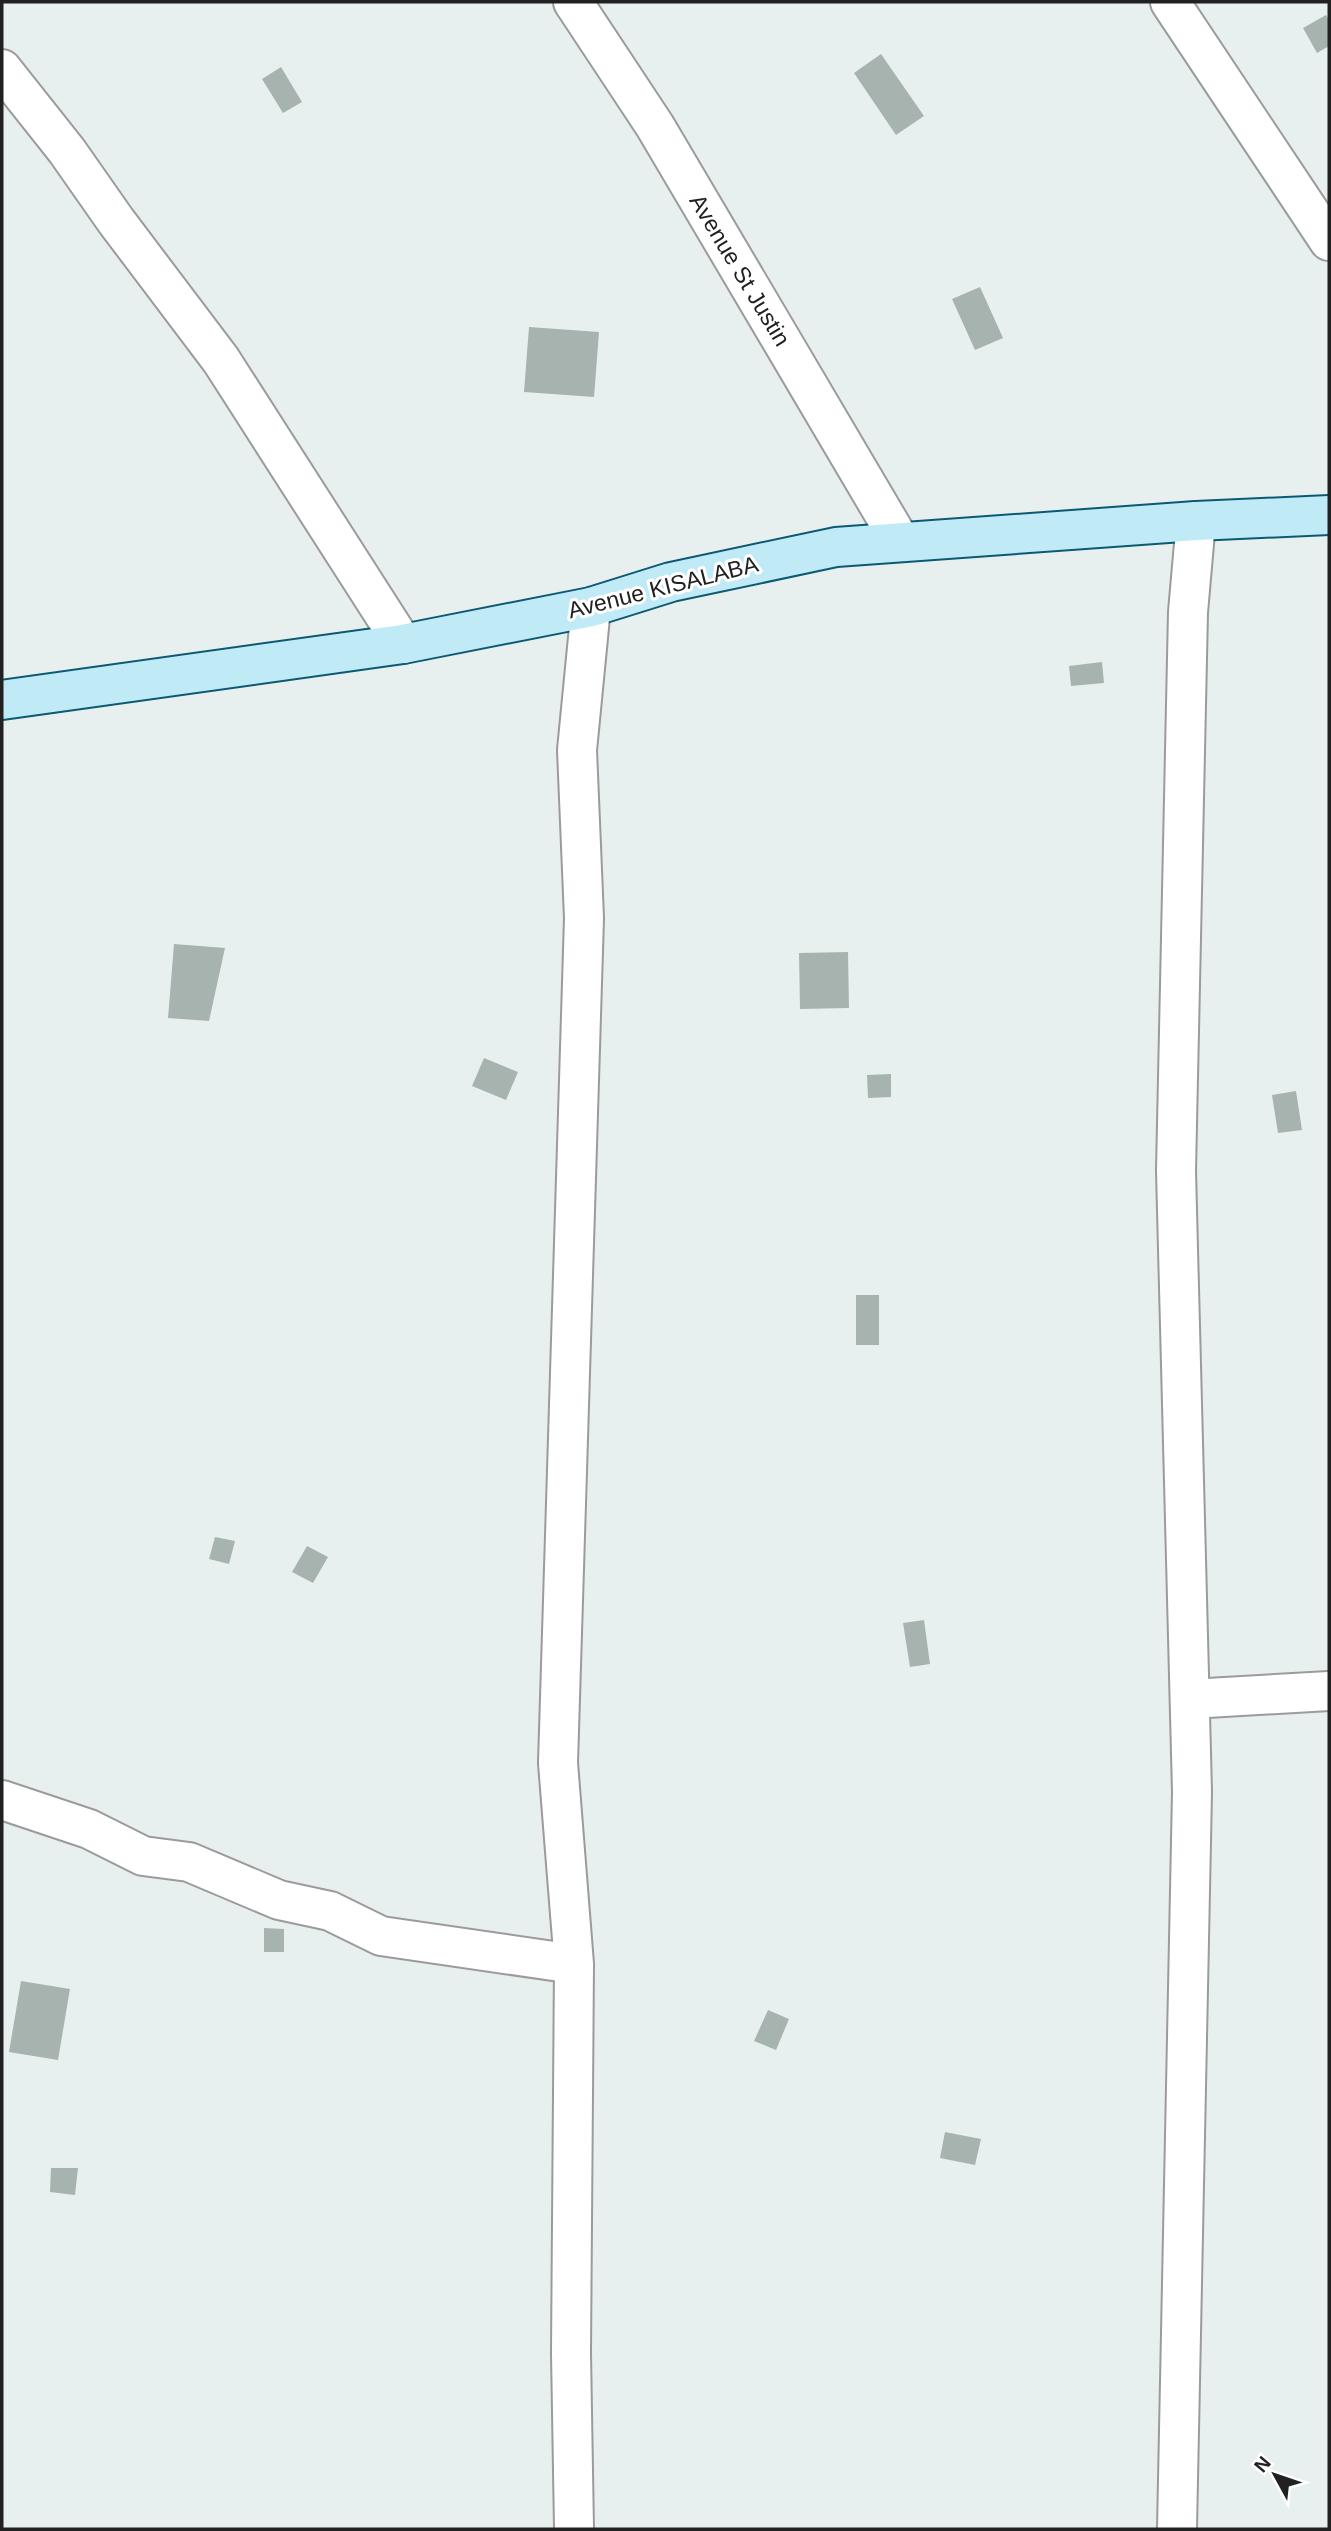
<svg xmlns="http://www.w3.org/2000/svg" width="1331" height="2531" viewBox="0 0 1331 2531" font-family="Helvetica,sans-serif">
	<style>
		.building { fill: #a7b3ae }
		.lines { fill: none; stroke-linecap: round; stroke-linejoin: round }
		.street-casing { stroke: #9b9b9b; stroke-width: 42 }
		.secondary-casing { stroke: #0c5973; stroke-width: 42 }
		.street { stroke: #fff; stroke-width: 38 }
		.secondary { stroke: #c0ebf6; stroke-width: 38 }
		.labels { text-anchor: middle; stroke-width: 6; stroke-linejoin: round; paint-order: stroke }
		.street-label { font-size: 23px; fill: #212121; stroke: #fff }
	</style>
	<rect width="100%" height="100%" fill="#e8f0ef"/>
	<path class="building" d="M1326,15L1329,20V46L1317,53L1303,28Z
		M881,54L924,116L896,135L854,73Z
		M281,67L302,102L283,113L262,79Z
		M980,287L1003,338L975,350L952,299Z
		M529,327L599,332L594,397L524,392Z
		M1102,662L1104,683L1071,686L1069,666Z
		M174,944L225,948L209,1021L168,1018Z
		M848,952L849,1008L800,1009L799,953Z
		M484,1058L518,1072L506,1100L472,1086Z
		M891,1074V1097L868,1098L867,1075Z
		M1296,1091L1302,1130L1278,1133L1272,1095Z
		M856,1295H879V1345H856Z
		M215,1537L235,1541L229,1564L209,1559Z
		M307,1546L328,1557L313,1583L292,1572Z
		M924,1620L930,1664L910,1667L903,1623Z
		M264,1928L284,1929V1952H264Z
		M21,1981L70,1989L58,2060L9,2052Z
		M768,2010L789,2019L776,2050L754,2041Z
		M945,2132L981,2139L975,2165L940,2158Z
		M51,2168H78L75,2195L50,2192Z"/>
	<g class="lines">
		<g class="street-casing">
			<path id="street" d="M573,2L655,126L900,541
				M1170,2L1329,241
				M2,69L67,151L116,221L221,360L403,644
				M1190,1699L1329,1691
				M2,1800L89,1829L143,1856L189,1862L279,1900L330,1911L381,1936L574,1964
				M574,2529L571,2353L574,1964L558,1763L584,918L577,750L591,607
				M1177,2529L1192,1792L1176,1171L1188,612L1196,521"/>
		</g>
		<g class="secondary-casing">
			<path id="secondary" d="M2,700L403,644L591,607L671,582L836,547L1196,521L1329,515"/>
		</g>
		<use href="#street" class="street"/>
		<use href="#secondary" class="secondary"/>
	</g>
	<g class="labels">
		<g class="street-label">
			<text transform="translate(740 270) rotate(59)" y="8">Avenue St Justin</text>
			<text transform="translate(663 587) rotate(-14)" y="8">Avenue KISALABA</text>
		</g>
	</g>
	<rect width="1331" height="2531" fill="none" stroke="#212121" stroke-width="7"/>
	<g transform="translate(1275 2475) rotate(310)" stroke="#ffffff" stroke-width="5" paint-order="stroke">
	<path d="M0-5L12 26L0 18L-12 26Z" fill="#212121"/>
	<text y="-10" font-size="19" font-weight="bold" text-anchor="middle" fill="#212121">N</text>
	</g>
</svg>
